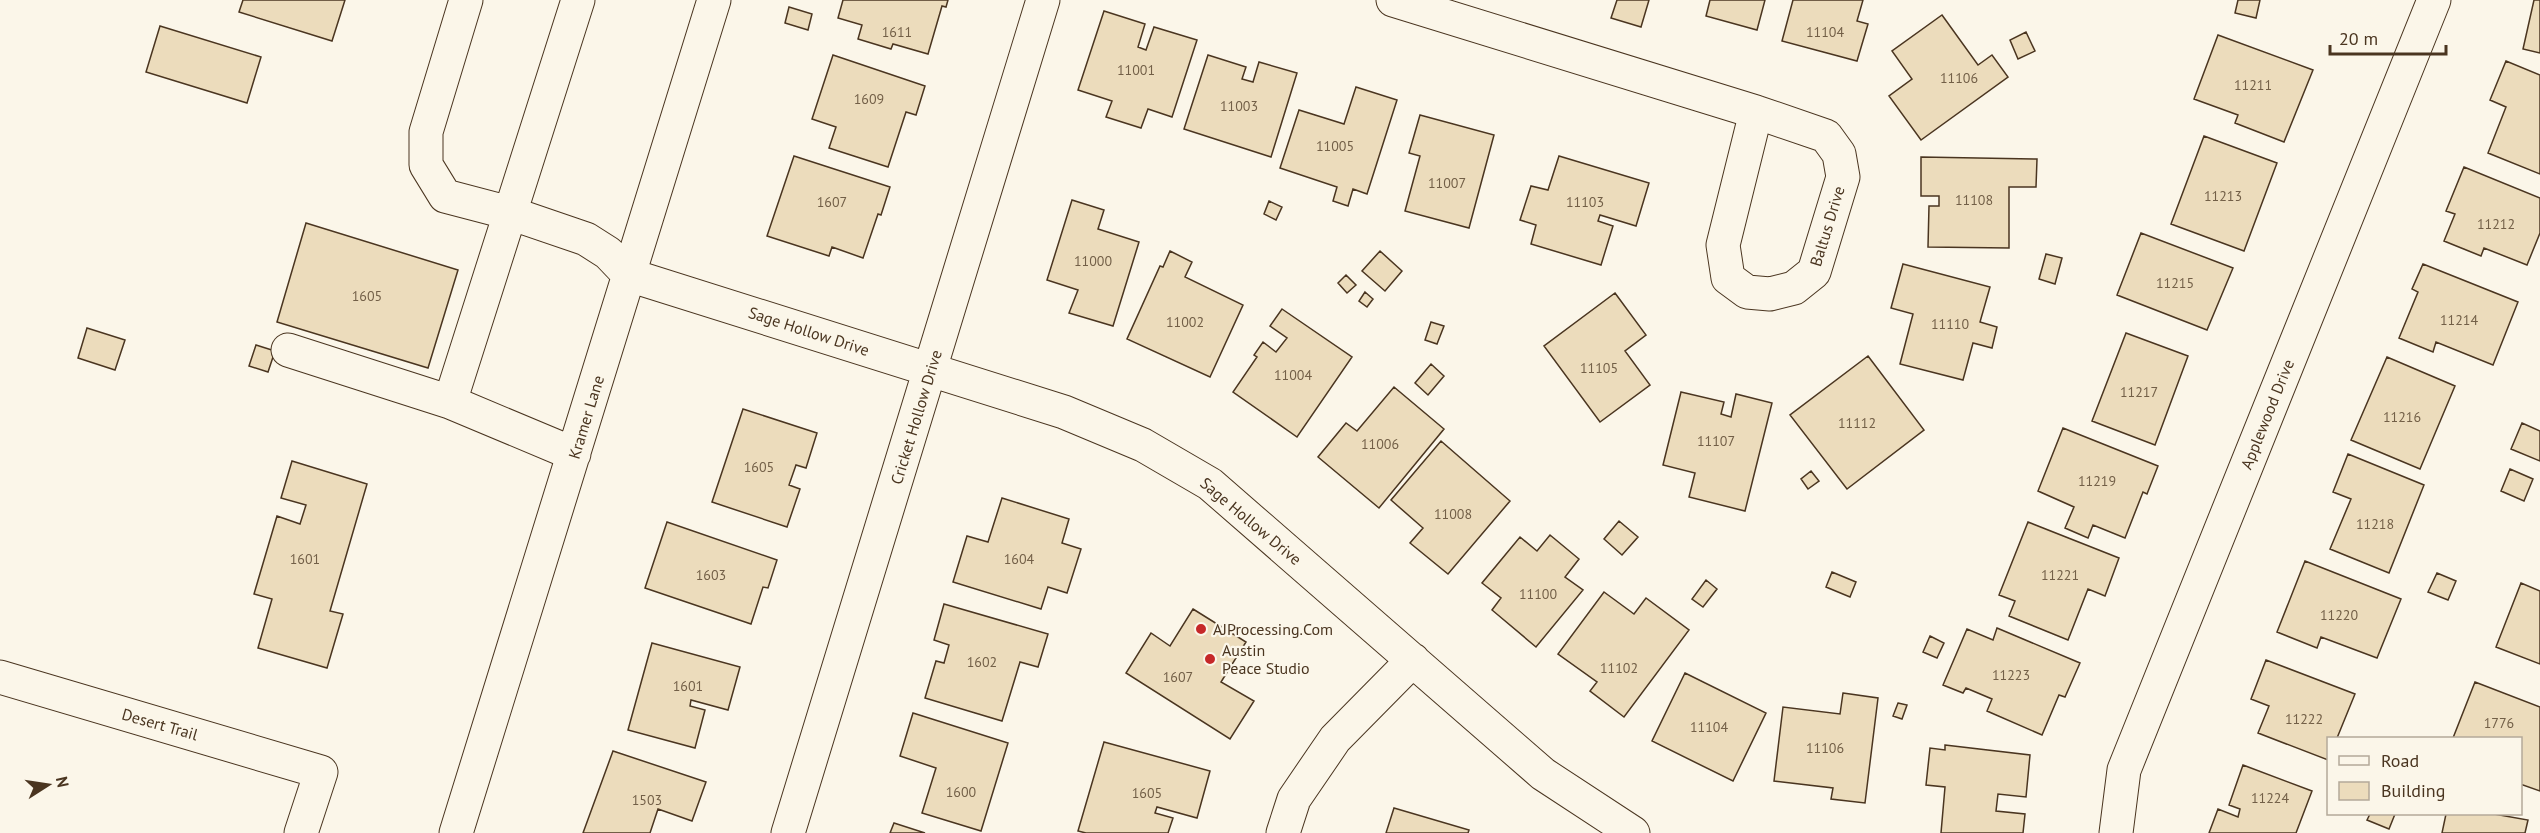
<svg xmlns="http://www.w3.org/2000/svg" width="2540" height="833" viewBox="0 0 2540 833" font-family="'PT Sans',sans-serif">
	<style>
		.building { fill: #ecdcbc; stroke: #4a3520; stroke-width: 1.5 }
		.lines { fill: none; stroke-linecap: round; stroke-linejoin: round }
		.minor-casing { stroke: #4a3520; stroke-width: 35 }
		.minor { stroke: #fbf6e9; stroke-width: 33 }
		.poi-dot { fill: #c62828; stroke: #fbf6e9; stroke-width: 2 }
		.labels { text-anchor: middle; stroke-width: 4.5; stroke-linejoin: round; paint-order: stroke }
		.number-label { font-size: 14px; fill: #725f47 }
		.street-label { font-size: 16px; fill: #4a3520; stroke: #fbf6e9 }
		.poi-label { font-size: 16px; fill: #4a3520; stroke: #fbf6e9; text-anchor: start }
	</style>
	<rect width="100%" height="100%" fill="#fbf6e9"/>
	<path class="building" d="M243,0H345L332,41L239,12Z
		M843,0H948L946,7L942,6L928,54L893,44L891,49L858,39L862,25L838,18Z
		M1617,0H1649L1641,27L1611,18Z
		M1710,0H1765L1757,30L1706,16Z
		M1793,0H1863L1857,21L1868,24L1857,61L1782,41Z
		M2238,0H2260L2256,18L2235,13Z
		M2534,0H2540V53L2523,49Z
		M789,7L812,14L808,30L785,23Z
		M1104,11L1145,24L1138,47L1146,50L1154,27L1197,40L1172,117L1148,109L1141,128L1106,117L1112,101L1078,90Z
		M1942,15L1978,65L1992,55L2008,77L1921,140L1889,96L1912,79L1892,51Z
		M160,26L261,57L247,103L146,72Z
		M2026,32L2035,51L2018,59L2010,40Z
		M2218,35L2313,70L2284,142L2235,123L2238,115L2194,99Z
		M833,55L925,86L916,115L906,112L888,167L829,148L836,127L812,119Z
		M1208,55L1246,67L1242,79L1253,82L1259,62L1297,73L1271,157L1184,129Z
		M2506,61L2540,75V174L2488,153L2506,107L2490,100Z
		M1356,87L1397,100L1367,194L1353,189L1348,206L1333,201L1337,187L1280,168L1299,110L1344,124Z
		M1420,115L1494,135L1469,228L1405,211L1420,156L1409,153Z
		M2204,136L2277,163L2244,251L2171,224Z
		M794,156L890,187L881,215L878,214L863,258L832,247L829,256L767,236Z
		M1559,156L1649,183L1636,226L1600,215L1598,221L1613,226L1601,265L1531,244L1536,225L1520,220L1531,186L1548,190Z
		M1921,157L2037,159L2036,187H2009V248L1928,247L1929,206H1939V196H1921Z
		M2464,167L2540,198V233L2527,265L2484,248L2481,256L2444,241L2455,214L2446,211Z
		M1072,200L1104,210L1098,229L1139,242L1113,326L1069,313L1078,290L1047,280Z
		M1269,201L1282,207L1276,220L1264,214Z
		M306,223L458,270L428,368L277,322Z
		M2141,233L2233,268L2207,330L2117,295Z
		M1170,251L1192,262L1185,277L1243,305L1210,377L1127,339L1160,266L1163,267Z
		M1380,251L1402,271L1385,291L1362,271Z
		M2046,254L2062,258L2055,284L2039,279Z
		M1903,264L1990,287L1980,322L1997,327L1992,348L1973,343L1963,380L1900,364L1913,314L1891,308Z
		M2423,264L2518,302L2493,365L2436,342L2433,352L2399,338L2418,292L2412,289Z
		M1346,275L1356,285L1347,293L1338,283Z
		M1365,292L1373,299L1367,307L1359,301Z
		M1615,293L1646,335L1625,351L1650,385L1600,422L1544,346Z
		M1282,309L1352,357L1297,437L1233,392L1257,357L1254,355L1263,342L1276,352L1287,338L1270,326Z
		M1431,322L1444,326L1437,344L1425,340Z
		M87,328L125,340L115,370L78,358Z
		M2126,333L2188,356L2155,445L2092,421Z
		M256,345L275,351L268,372L249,366Z
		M1868,356L1924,430L1847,489L1790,415Z
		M2387,357L2455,386L2420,469L2351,440Z
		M1431,364L1444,376L1428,395L1415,383Z
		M1394,387L1444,429L1379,508L1318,457L1346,423L1357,431Z
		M1681,392L1724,402L1721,414L1731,417L1736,394L1772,403L1745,511L1689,497L1695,473L1663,465Z
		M743,409L817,433L806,468L796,465L789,485L800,489L787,527L712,502Z
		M2522,423L2540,431V461L2511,449Z
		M2063,428L2158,466L2147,494L2143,492L2125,538L2093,525L2088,538L2065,528L2074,507L2038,491Z
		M1441,441L1510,501L1448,574L1410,543L1423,528L1391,500Z
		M2348,454L2424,485L2389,573L2330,549L2351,499L2333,492Z
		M292,461L367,484L330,611L343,614L327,668L258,648L272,599L254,594L277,516L300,524L306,505L281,498Z
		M2510,469L2533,479L2524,501L2501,491Z
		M1811,471L1819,481L1808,489L1801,479Z
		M1002,498L1069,519L1062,543L1081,549L1067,593L1048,587L1041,609L953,582L967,536L988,542Z
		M1619,521L1638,537L1622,555L1604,539Z
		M667,522L777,560L768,588L763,587L751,624L645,588Z
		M2028,522L2119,558L2105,596L2088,589L2068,640L2009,616L2015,601L1999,595Z
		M1550,535L1579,559L1565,577L1583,590L1536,647L1492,610L1501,598L1482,583L1520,537L1537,551Z
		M2305,561L2401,599L2377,658L2321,637L2317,648L2277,632Z
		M1832,572L1856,582L1850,597L1826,587Z
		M2437,573L2456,581L2448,600L2428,592Z
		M1706,580L1717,589L1703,607L1692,599Z
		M2521,583L2540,591V664L2496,647Z
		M1604,592L1634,614L1646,598L1689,630L1624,717L1590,691L1597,682L1558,654Z
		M944,604L1048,634L1038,667L1020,662L1002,721L925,698L936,661L944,663L949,645L934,640Z
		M1193,609L1246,642L1221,682L1254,701L1230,739L1126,673L1151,633L1170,646Z
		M1997,628L2080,663L2065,697L2059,695L2042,735L1987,711L1992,699L1966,688L1963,693L1943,685L1967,629L1993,640Z
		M1930,636L1944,643L1937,658L1923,652Z
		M652,643L740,667L728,710L691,700L690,706L705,710L695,748L628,730Z
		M2266,660L2355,694L2337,738H2328V760L2258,733L2269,706L2251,699Z
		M1685,673L1766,713L1733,781L1652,741Z
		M2475,682L2540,707V791L2520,784V738H2453Z
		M1843,693L1878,698L1865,803L1831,799L1833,788L1774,781L1783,707L1840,714Z
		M1898,703L1907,705L1902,719L1893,716Z
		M913,713L1008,743L981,831L922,813L936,768L900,756Z
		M1104,742L1210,771L1197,818L1157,807L1155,813L1173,818L1168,833H1086L1078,831Z
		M1945,745L2030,755L2026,797L1998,794L1996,811L2025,814L2023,833H1941L1945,787L1926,785L1930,748L1945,750Z
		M613,751L706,782L692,821L658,809L650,833H583Z
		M2243,765L2312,791L2296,833H2209L2218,809L2238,817L2240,809L2229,805Z
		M1394,808L1469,830L1468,833H1386Z
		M2370,814H2395L2389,829L2367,820Z
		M2446,814H2494L2528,820L2525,833H2442Z
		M894,823L925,833H890Z"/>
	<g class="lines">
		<g class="minor-casing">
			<path id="minor" d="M466,0L426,132V165L445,196L510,213L586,239L608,253L629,275L1064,412L1143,445L1210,484L1543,774L1633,833
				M1393,0L1756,112L1826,136L1839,154L1843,177L1814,272L1794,288L1770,294L1747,292L1728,278L1723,245L1756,112
				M288,350L450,402
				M574,454L450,402L578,0
				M0,677L321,772L301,833
				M456,833L714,0
				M788,833L1043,0
				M1283,833L1294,799L1335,739L1413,660
				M2116,833L2124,770L2434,0"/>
		</g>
		<use href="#minor" class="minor"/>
	</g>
	<g class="poi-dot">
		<circle cx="1201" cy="629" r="6"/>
		<circle cx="1210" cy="659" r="6"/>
	</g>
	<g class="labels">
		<g class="number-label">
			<text x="897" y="37">1611</text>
			<text x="1825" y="37">11104</text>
			<text x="1136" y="75">11001</text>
			<text x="1959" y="83">11106</text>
			<text x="2253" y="90">11211</text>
			<text x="869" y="104">1609</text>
			<text x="1239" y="111">11003</text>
			<text x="1335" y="151">11005</text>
			<text x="1447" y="188">11007</text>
			<text x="2223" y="201">11213</text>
			<text x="1974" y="205">11108</text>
			<text x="832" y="207">1607</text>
			<text x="1585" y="207">11103</text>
			<text x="2496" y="229">11212</text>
			<text x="1093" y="266">11000</text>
			<text x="2175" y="288">11215</text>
			<text x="367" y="301">1605</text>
			<text x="2459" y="325">11214</text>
			<text x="1185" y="327">11002</text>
			<text x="1950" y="329">11110</text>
			<text x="1599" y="373">11105</text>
			<text x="1293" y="380">11004</text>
			<text x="2139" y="397">11217</text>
			<text x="2402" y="422">11216</text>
			<text x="1857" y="428">11112</text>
			<text x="1716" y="446">11107</text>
			<text x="1380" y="449">11006</text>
			<text x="759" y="472">1605</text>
			<text x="2097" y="486">11219</text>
			<text x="1453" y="519">11008</text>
			<text x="2375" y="529">11218</text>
			<text x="305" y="564">1601</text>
			<text x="1019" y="564">1604</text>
			<text x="711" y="580">1603</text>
			<text x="2060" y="580">11221</text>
			<text x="1538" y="599">11100</text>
			<text x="2339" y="620">11220</text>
			<text x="982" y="667">1602</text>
			<text x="1619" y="673">11102</text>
			<text x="2011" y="680">11223</text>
			<text x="1178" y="682">1607</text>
			<text x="688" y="691">1601</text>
			<text x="2304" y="724">11222</text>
			<text x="2499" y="728">1776</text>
			<text x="1709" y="732">11104</text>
			<text x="1825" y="753">11106</text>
			<text x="961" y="797">1600</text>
			<text x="1147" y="798">1605</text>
			<text x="2270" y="803">11224</text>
			<text x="647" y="805">1503</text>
		</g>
		<g class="street-label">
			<text transform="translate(1827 226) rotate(-73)" y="6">Baltus Drive</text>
			<text transform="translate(809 331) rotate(18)" y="6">Sage Hollow Drive</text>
			<text transform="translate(2267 414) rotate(-68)" y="6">Applewood Drive</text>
			<text transform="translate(586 417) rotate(-73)" y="6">Kramer Lane</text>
			<text transform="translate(916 417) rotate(-73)" y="6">Cricket Hollow Drive</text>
			<text transform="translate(1251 521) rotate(40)" y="6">Sage Hollow Drive</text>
			<text transform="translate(160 724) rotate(16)" y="6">Desert Trail</text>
		</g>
		<g class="poi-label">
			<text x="1213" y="635">AJProcessing.Com</text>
			<text x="1222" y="656">Austin<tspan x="1222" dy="18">Peace Studio</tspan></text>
		</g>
	</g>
	<rect x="2327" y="737" width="195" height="78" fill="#fbf6e9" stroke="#b4a999" stroke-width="1.5"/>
	<rect x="2339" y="756" width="30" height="9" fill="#fbf6e9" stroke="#b4a999" stroke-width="1.5"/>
	<text x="2381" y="767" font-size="18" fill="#4a3520">Road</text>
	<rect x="2339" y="782" width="30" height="18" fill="#ecdcbc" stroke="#b4a999" stroke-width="1.5"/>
	<text x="2381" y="797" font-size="18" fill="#4a3520">Building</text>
	<g transform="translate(48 785) rotate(78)" stroke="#fbf6e9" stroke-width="4.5" paint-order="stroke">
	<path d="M0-4.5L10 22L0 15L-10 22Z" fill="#4a3520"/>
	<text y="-9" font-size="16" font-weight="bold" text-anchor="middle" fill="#4a3520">N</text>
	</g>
	<path d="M2330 45v9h116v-9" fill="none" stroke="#4a3520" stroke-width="3"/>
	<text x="2339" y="45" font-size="18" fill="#4a3520" stroke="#fbf6e9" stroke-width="4.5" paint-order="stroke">20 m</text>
</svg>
